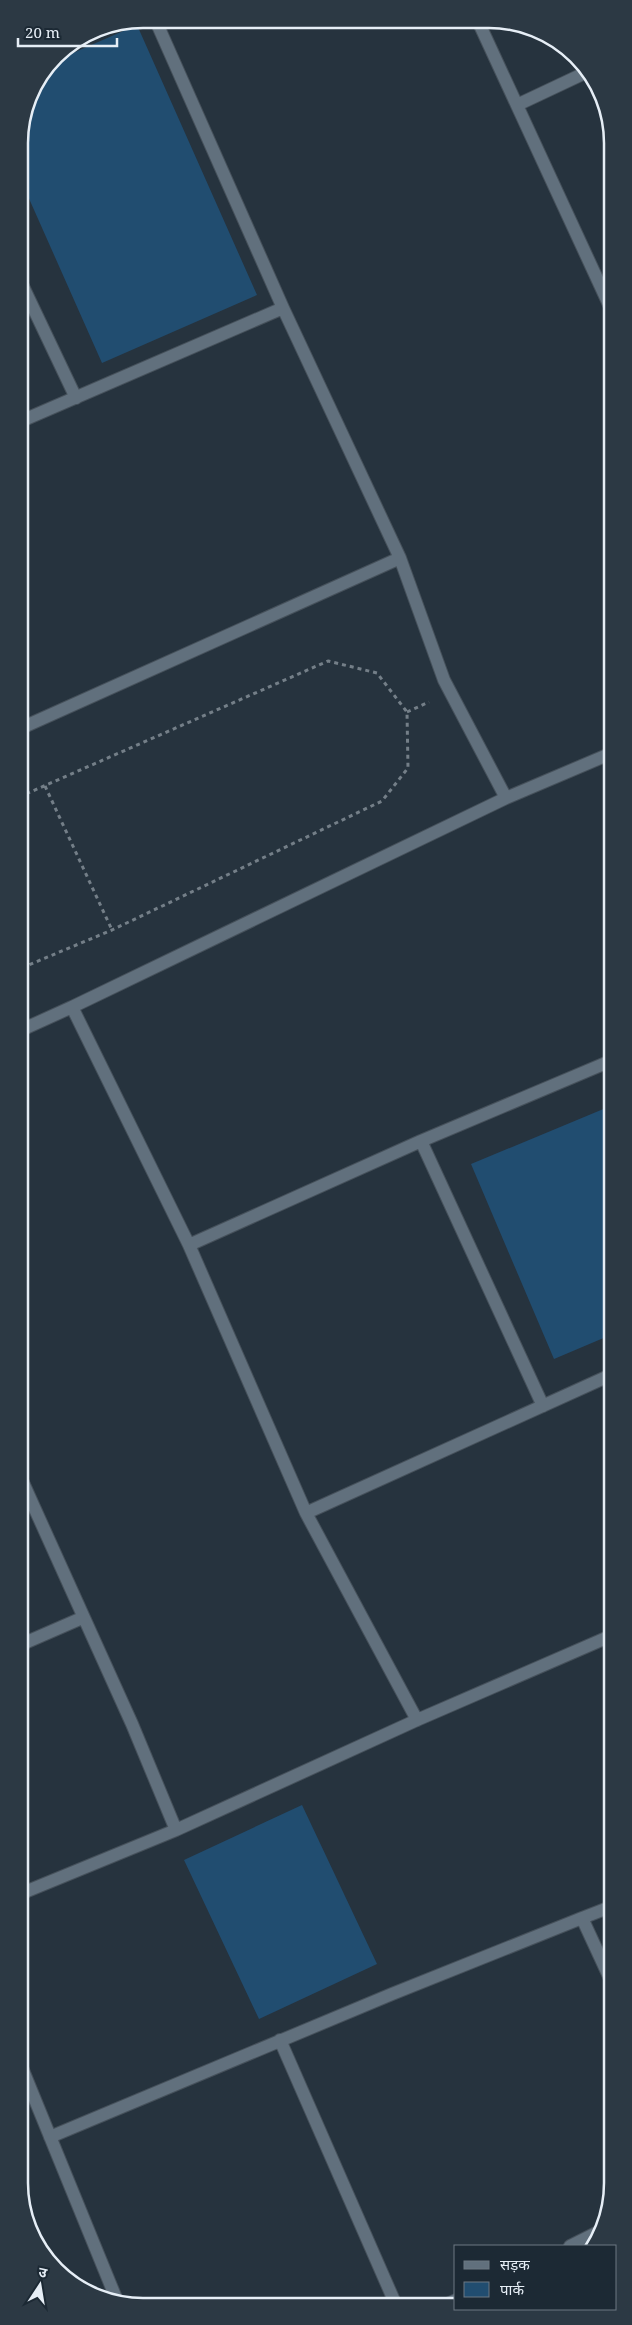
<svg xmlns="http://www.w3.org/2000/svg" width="632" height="2325" viewBox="0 0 632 2325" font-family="'Noto Serif','Noto Sans Devanagari',serif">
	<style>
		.green { fill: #214d70 }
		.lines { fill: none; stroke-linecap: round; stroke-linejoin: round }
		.minor-casing { stroke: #46515b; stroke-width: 14 }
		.path { stroke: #747f88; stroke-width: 3; stroke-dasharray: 4 4; stroke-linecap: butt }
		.minor { stroke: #61707d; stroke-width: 12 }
		.rim { fill: none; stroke: #e6eef6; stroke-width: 2.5 }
	</style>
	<rect width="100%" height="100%" fill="#26333e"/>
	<path class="green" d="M137,25L257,295L102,363L19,176V135L28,95L50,63Z
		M613,1105V1334L554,1359L471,1164Z
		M302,1805L377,1964L259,2019L184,1860Z"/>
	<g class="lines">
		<g class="minor-casing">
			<path id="minor" d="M155,19L283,308L400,558L444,680L506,798
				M478,21L612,311
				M517,105L587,72
				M19,278L76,398
				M19,422L283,308
				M19,729L400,558
				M72,1007L189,1245L306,1513
				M19,1031L72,1007L506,798L612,753
				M421,1141L543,1406
				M189,1245L421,1141L613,1060
				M20,1476L132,1724L176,1830L417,1720L613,1635
				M20,1645L82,1618
				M417,1720L306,1513L613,1374
				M20,1894L176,1830
				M613,1906L582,1918L613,1985
				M280,2040L396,2305
				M20,2063L118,2303
				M50,2137L392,1994L582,1918
				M570,2246L604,2229
				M445,2305L456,2300"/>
		</g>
		<path class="path" d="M407,712L429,702
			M45,786L112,930
			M19,797L328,661L377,673L407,712L408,768L382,801L112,930L19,969"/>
		<use href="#minor" class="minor"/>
	</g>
	<path d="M0 0H632V2325H0ZM143 28H489A115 115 0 0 1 604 143V2183A115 115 0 0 1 489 2298H143A115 115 0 0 1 28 2183V143A115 115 0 0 1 143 28Z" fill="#2c3944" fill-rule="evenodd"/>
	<path class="rim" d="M143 28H489A115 115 0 0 1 604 143V2183A115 115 0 0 1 489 2298H143A115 115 0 0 1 28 2183V143A115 115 0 0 1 143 28Z"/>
	<rect x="454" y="2245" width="162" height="65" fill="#1c2934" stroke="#6d7882"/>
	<rect x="464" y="2261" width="25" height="8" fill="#61707d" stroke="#6d7882"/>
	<text x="500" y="2270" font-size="15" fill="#e6eef6">सड़क</text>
	<rect x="464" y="2282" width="25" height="15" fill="#214d70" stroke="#6d7882"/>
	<text x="500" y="2295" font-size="15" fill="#e6eef6">पार्क</text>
	<g transform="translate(40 2285) rotate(12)" stroke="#1c2934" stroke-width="4" paint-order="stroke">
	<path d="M0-4L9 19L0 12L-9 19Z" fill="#e6eef6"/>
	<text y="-8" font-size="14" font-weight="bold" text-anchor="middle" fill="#e6eef6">उ</text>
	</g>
	<path d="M18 38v8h99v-8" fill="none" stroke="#e6eef6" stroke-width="2.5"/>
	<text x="25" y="38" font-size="15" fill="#e6eef6" stroke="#1c2934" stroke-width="4" paint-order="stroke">20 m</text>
</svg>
